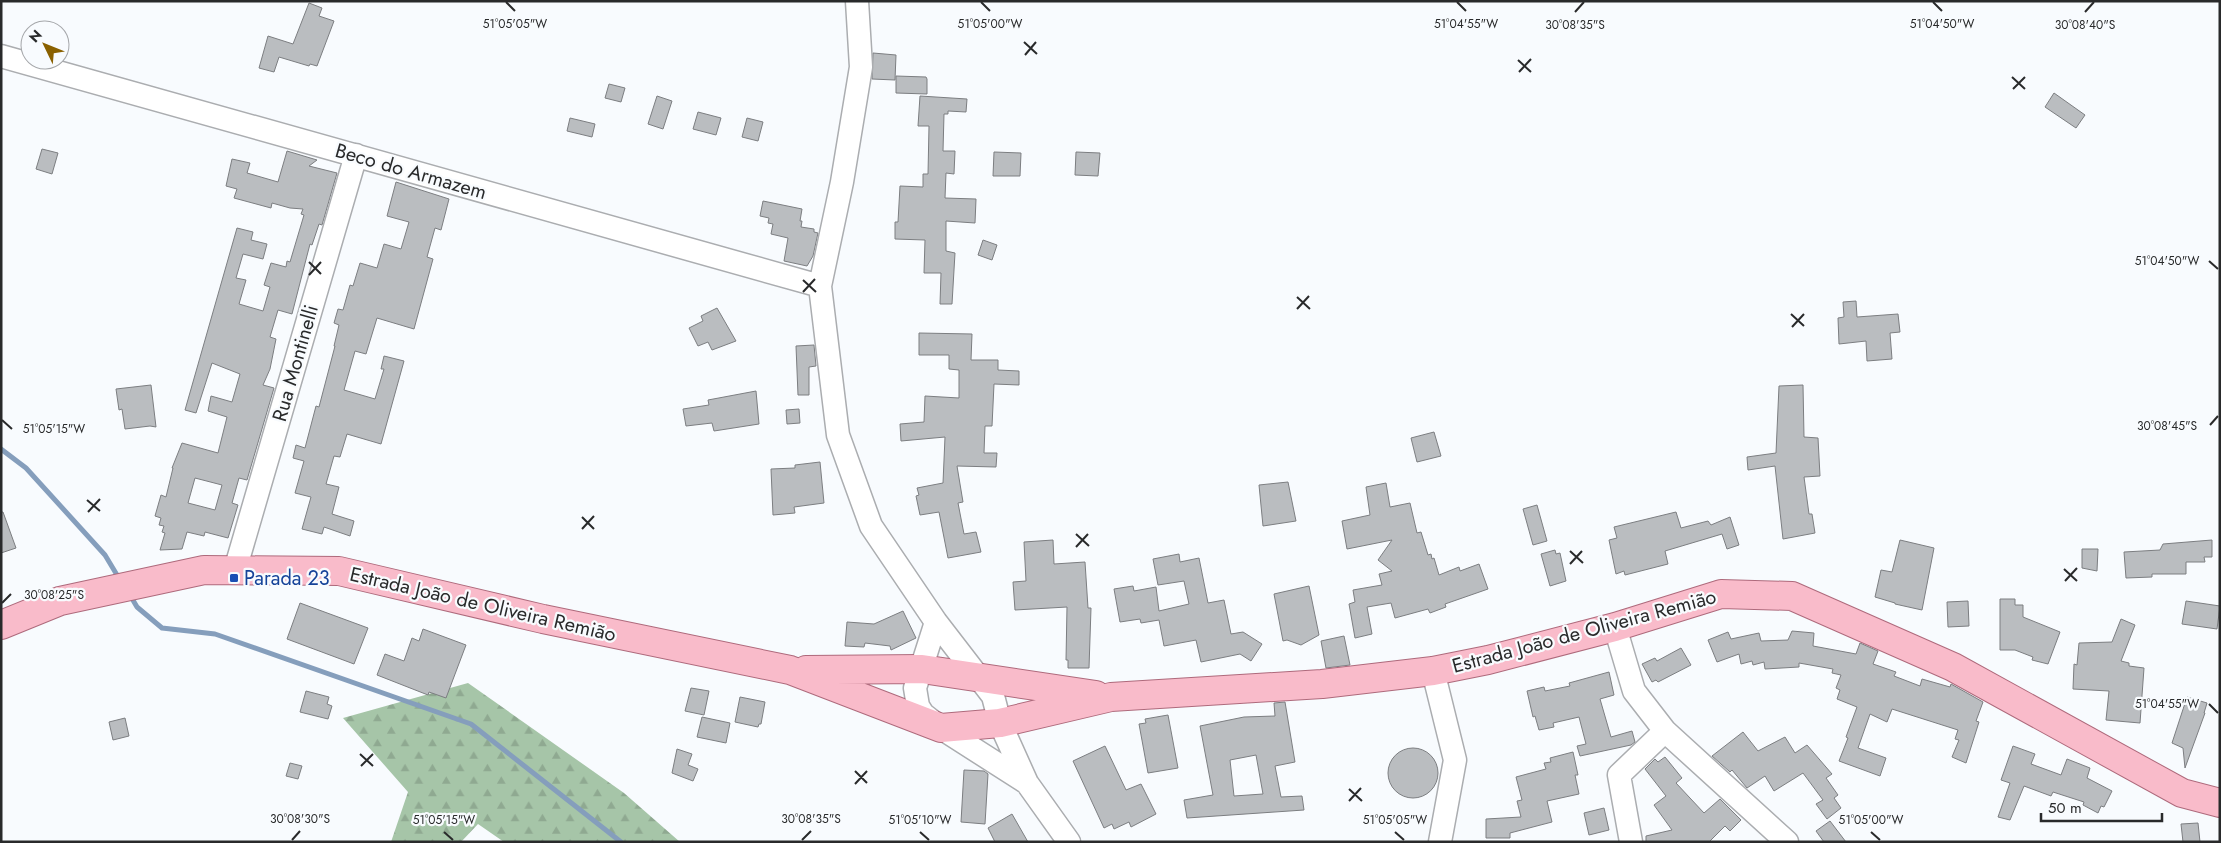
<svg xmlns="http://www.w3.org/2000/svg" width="2221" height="843" viewBox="0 0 2221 843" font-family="Jost,sans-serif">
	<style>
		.forest { fill: url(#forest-firs) }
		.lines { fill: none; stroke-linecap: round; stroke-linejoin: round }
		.stream { stroke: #859ebc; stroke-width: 5 }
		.building { fill: #babdc0; stroke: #7c7e81; fill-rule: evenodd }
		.minor-casing { stroke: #abadb0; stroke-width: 25 }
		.major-casing { stroke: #ae6a7c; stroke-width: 30 }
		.minor { stroke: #fff; stroke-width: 22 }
		.major { stroke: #f9bbca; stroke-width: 28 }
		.ticks { fill: none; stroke: #292a2b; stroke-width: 2 }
		.transit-dot { fill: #1a4fb4; stroke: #f8fbfe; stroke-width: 2 }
		.labels { text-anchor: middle; stroke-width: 4.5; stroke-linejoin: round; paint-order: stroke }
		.street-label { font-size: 20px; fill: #292a2b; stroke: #f8fbfe }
		.transit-label { font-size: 20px; fill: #164399; stroke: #f8fbfe; text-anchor: start }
		.ticks-label { font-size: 12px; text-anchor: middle; fill: #292a2b; stroke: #f8fbfe; stroke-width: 4.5; stroke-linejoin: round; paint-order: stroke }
	</style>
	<defs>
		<pattern id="forest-firs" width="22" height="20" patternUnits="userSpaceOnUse" patternTransform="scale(1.25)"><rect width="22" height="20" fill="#a6c5a8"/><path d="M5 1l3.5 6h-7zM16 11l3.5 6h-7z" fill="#8fa991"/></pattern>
	</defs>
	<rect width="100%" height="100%" fill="#f8fbfe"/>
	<path class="forest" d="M468,683L624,793L680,842H504L478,824L461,842H391L408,792L343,718Z"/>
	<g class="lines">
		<path class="stream" d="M1,449L26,468L105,555L120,580
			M130,595L137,607L162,628L215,634L471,724L621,842"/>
	</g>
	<path class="building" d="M309,3L322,8L319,16L334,21L317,66L310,64L309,66L279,57L274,72L259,68L268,36L293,44Z
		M873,53L896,55L895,80L872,79Z
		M896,76L926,77L927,79V94L896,93Z
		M609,84L625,88L621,102L605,98Z
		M2054,93L2085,115L2076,128L2045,107Z
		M657,96L672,101L663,129L648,124Z
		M920,96L967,99L966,112L948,111V114H944L943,151H955L954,174L946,173L945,198L976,199L975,223L946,221V251L955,253L952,304H940L941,273H924L925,240L895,239V222H898L900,186L923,187V174H928L929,126H918Z
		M698,112L721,118L716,135L693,129Z
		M570,118L595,124L592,137L567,131Z
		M747,118L763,122L758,141L742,137Z
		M42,149L58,153L52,174L36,169Z
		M287,151L317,160L309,166L337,173L322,225L319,224L312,245L310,244L292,314L278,310L270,337L276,339L270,369L263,385L274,388L247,480L239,478L232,503L238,505L228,538L205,532L204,536L187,532L182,549L160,550L165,533L162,532L164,526L159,525L161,518L155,516L161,495L166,497L173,468H172L182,443L218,453L227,417L208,411L211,396L232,402L240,374L212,363L196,413L185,410L237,228L253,232L251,240L267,244L263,259L243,254L236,278L246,280L239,304L263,311L270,287L264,285L271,263L286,267L287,261L290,262L304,215L301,214L303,209L290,208L272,203L271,208L234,198L237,189L226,186L232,159L250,163L247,173L278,182ZM195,478L222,485L215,510L188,503Z
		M994,152L1021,153L1020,176H993Z
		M1076,152L1100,153L1098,176L1075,175Z
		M396,182L449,199L441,230L435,228L427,257L433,259L414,329L377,318L366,354L355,351L344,390L375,399L384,369H381L384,356L404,361L381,444L347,434L340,457L334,456L326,484L339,487L332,514L354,521L350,536L324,527L322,534L302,529L311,497L295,493L304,461L293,458L296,445L305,448L316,406L319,407L335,346H334L339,325L334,323L338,309L343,310L350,285L353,286L360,263L377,268L384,244L401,249L409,222L387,216Z
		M763,201L802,209L800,221H802L801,227L814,229V232L818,233L813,256L807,266L784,261L788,238L771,234L773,224L768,223L769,218L760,216Z
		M983,240L997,245L992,260L978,255Z
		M1856,301L1857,317L1898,314L1900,332L1890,333L1892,359L1867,361L1866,341L1839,344L1838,318L1844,317L1843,302Z
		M717,308L736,341L712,350L708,342L698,346L689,328L703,321L701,316Z
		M919,333L972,334L971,360H998V370L1019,371V385L994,384L992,426H985L984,453H997L996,467L957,466L963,502L958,503L964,534L976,532L981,552L948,558L939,512L920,515L916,496L919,495L917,488L943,483L945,437L901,441L900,424L924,422L925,396L959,398V370L949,369V355H919Z
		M814,345L816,366L809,367V395H798L796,346Z
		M151,385L156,427L150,426L125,429L122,409L119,410L116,389Z
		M1803,385L1804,437L1818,438L1820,476L1804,477L1809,514H1812L1815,533L1783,539L1775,466L1748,470L1747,457L1776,453L1779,386Z
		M756,391L759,424L714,431L712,423L686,426L683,409L709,405L708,400Z
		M799,409L800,423L787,424L786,410Z
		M1434,432L1441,456L1417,462L1411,438Z
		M820,462L824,503L794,507L795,513L773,515L771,469L795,468V465Z
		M1288,482L1296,521L1263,526L1259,485Z
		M1386,483L1390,507L1410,503L1417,533L1421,532L1428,555L1431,554L1432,559L1434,558L1439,575L1459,567L1460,571L1479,564L1488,589L1445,604L1446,607L1430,613L1428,609L1395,618L1391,603L1367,607L1372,634L1355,638L1349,604L1355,602L1353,590L1382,585L1379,574L1392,571L1378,560L1392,540L1347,549L1342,521L1370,515L1366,487Z
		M1537,505L1547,541L1533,545L1523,509Z
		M1,512H3L16,548L1,553Z
		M1676,512L1681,528L1708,521L1711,525L1730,517L1739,545L1727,549L1722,534L1665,551L1668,564L1625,575L1624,571L1616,574L1609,540L1617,538L1614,527Z
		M1053,540L1054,564L1085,562L1088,608H1091L1089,668H1068V660H1066L1067,607L1015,610L1013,582L1026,581L1024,542Z
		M1900,540L1934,548L1922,610L1895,604V603L1875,597L1881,570L1892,572Z
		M2212,540V557H2204L2205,562H2186V574H2152V577L2126,578L2124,552L2160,550L2163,544Z
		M2082,549H2098L2097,571L2082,568Z
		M1555,550L1556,554L1560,553L1566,581L1550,586L1541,554Z
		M1179,554L1180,562L1199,558L1208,603L1224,600L1231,634L1243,632L1262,644L1251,661L1240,654L1201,662L1196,640L1164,646L1159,620L1141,623L1140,619L1120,622L1114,589L1133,586L1134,591L1156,587L1159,611L1189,604L1184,581L1158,585L1153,559Z
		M1309,586L1319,635L1301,645L1287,640L1283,641L1274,594Z
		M2000,599H2015V605H2023V617L2060,632L2048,664L2032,660L2033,657L2015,650H2000Z
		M1968,601L1969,626L1948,627L1947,602Z
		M2186,601L2220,606L2217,629L2182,624Z
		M300,603L368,628L354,664L287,639Z
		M903,611L916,638L891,650L890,646L865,643L864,647L845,646L847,622L874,624Z
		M2121,619L2135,625L2121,661L2129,663V666L2144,668L2140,723L2106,720L2109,691L2073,689L2074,664L2077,665L2079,643L2112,642Z
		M423,629L466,645L446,698L429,692L428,695L377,675L385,654L404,661L412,638L419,641Z
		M1792,631L1814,633L1813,646L1856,654L1860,643L1878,651L1873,664L1896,672L1894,676L1920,686L1922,679L1950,687L1951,684L1983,702L1976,721L1979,722L1966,763L1952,757L1959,740L1955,739L1958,730L1892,709L1887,722L1870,714L1858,748L1886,758L1880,776L1839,761L1848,738L1846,737L1857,707L1837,699L1840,690L1836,688L1841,675L1832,673L1833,669L1799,663V667L1765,669L1764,662L1753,665L1752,661L1741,664L1739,654L1717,662L1708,640L1728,632L1731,639L1759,633L1761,641L1788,640Z
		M1344,636L1350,665L1326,668L1321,641Z
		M1681,648L1691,665L1658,682L1656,680L1652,682L1642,664L1655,658L1657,661Z
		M1609,672L1614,695L1600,699L1611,737L1632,731L1635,742L1631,745L1580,756L1577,746L1586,744L1579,717L1553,723L1554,727L1539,730L1535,716L1533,717L1527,691L1544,687L1545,691L1570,686L1569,683Z
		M691,688L709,691L704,715L685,711Z
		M306,691L329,697L327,704L332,706L328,719L300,712Z
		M740,697L765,702L761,724H759L758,727L735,722Z
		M2187,697L2207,703L2204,713H2205L2185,768L2183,748L2172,743Z
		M1285,702L1295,762L1275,766L1281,797L1302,796L1304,810L1187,818L1184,800L1213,795L1200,726L1244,717L1275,716L1274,703ZM1256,755L1263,794L1234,796L1230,760Z
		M1168,715L1178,768L1148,773L1139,724L1146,723L1145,719Z
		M702,717L730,723L726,743L697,737Z
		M125,718L129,736L113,740L109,722Z
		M1743,732L1758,751L1785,737L1795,753L1807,745L1832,774L1826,778L1838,795L1834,798L1841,808L1827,819L1816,804L1823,800L1803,773L1774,791L1765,776L1747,788L1732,770L1730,772L1712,756Z
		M1105,746L1126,790L1141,784L1156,814L1131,827L1129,822L1114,829L1112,824L1104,828L1073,761Z
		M2013,746L2035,754L2031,764L2061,775L2067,759L2090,768L2087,778L2112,791L2104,807L2101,806L2098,813L2083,805L2084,802L2053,792L2051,796L2024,786L2010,820L1998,817L2010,783L2001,780Z
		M1388 773a25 25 0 1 1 50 0a25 25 0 1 1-50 0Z
		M677,749L692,754L688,765L698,769L693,781L672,773Z
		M1573,752L1578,775H1575L1579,794L1547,801L1552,822L1510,833V838H1486V819L1521,817L1517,801L1522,800L1516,777L1546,769L1544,763L1551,762L1550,758Z
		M1665,757L1682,778L1676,783L1704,813L1720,799L1741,820L1730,831L1725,826L1709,842H1646V836L1672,830L1654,805L1666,796L1645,769L1655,759L1658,762Z
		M290,763L302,766L298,779L286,776Z
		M964,770L984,771L988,774L985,824L961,822Z
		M1604,808L1609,830L1589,835L1584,813Z
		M1012,814L1028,842H995L988,828Z
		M1830,821L1846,842H1824L1816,831Z
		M2198,823L2200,842H2183L2181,824Z"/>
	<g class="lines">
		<g class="minor-casing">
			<path id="minor" d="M857,1L861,67L842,182L820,286L838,435L871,526L936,622L993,696L1000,723L1027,783L1069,842
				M1,56L820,286
				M235,570L356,155
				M936,622L915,688L918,706L923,714L941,728L1027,783
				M1615,627L1634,691L1665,731L1787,842
				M1433,671L1455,760L1440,842
				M1631,842L1619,775L1665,731"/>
		</g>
		<g class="major-casing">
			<path id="major" d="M1,625L60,601L204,570L339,571L543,619L790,670L941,728L1000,723L1111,697L1322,684L1433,671L1488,660L1615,627L1721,594L1792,596L1953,667L2182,793L2220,803
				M806,670L922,669L1096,695"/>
		</g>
		<use href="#minor" class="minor"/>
		<use href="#major" class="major"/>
	</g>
	<path class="ticks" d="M506,2L515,11M981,2L990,11M1457,2L1466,11M1933,2L1942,11M1575,12L1584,2M2085,12L2094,2M1024,42L1037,54M1025,55L1036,42M1518,60L1531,72M1519,72L1531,59M2012,77L2025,89M2013,89L2025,77M2209,261L2218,269M309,262L321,274M309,275L321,262M803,280L816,292M803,292L815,279M1297,297L1310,309M1297,309L1309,296M1791,314L1804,326M1792,327L1804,314M2,420L12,429M2210,425L2218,416M87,500L100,511M88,512L100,499M582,517L594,529M582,529L594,516M1076,534L1089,546M1076,547L1088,534M1570,551L1583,563M1570,564L1582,551M2064,569L2077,581M2065,581L2077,568M2,603L11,594M2209,704L2218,713M360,754L373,766M361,766L373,754M855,771L867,783M855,784L867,771M1349,789L1362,801M1349,801L1361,788M444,832L453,840M920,832L929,840M1395,832L1404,840M1871,832L1880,840M292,840L300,831M802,840L811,831"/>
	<rect class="transit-dot" x="229" y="573" width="10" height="10" rx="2.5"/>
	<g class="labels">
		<g class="street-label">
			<text transform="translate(411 171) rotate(16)" y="7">Beco do Armazem</text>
			<text transform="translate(295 363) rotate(-74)" y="7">Rua Montinelli</text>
			<text transform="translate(483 604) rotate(13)" y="7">Estrada João de Oliveira Remião</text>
			<text transform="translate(1584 631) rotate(-15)" y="7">Estrada João de Oliveira Remião</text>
		</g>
		<g class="transit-label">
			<text x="244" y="585">Parada 23</text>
		</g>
	</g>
	<g class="ticks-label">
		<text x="515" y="28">51°05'05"W</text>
		<text x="990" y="28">51°05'00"W</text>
		<text x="1466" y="28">51°04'55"W</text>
		<text x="1942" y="28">51°04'50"W</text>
		<text x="1575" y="29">30°08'35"S</text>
		<text x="2085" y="29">30°08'40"S</text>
		<text x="2167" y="265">51°04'50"W</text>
		<text x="2167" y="430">30°08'45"S</text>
		<text x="54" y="433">51°05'15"W</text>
		<text x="54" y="599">30°08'25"S</text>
		<text x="2167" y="708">51°04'55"W</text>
		<text x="300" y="823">30°08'30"S</text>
		<text x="811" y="823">30°08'35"S</text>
		<text x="444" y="824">51°05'15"W</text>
		<text x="920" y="824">51°05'10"W</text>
		<text x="1395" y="824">51°05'05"W</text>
		<text x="1871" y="824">51°05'00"W</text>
	</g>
	<rect width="2221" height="843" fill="none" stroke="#292a2b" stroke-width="5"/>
	<g transform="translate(45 45) rotate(313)"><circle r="24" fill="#f8fbfe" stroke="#a5a7aa"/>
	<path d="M0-4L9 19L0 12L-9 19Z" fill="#8a6100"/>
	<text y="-8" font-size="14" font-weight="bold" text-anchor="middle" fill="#292a2b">N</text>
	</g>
	<path d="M2041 813v8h121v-8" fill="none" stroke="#292a2b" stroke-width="2.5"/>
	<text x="2048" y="813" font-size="15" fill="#292a2b" stroke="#f8fbfe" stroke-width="4" paint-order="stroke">50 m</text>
</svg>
